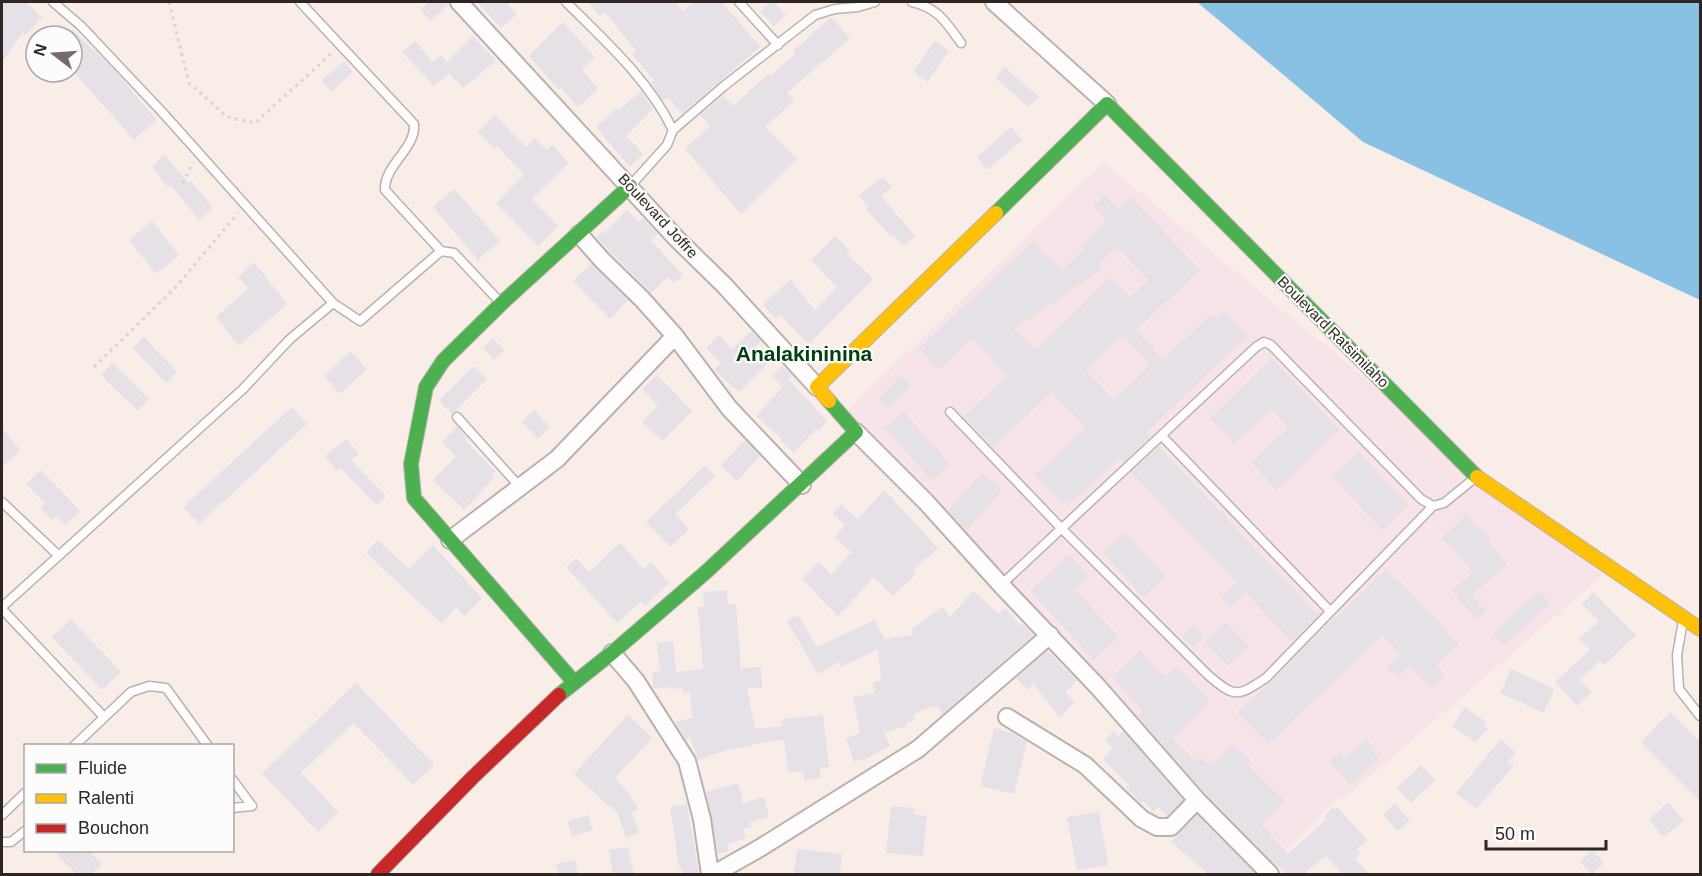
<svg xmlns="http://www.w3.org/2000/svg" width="1702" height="876" viewBox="0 0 1702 876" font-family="Arial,sans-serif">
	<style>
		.medical { fill: #f7e4e8 }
		.water { fill: #89c1e5 }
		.building { fill: #e6e0e7; fill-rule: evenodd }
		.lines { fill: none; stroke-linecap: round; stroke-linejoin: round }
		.lane-casing { stroke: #bbb1ad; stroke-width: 11 }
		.street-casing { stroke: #bbb1ad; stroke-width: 20 }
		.fast-casing { stroke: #bbb1ad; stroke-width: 16 }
		.slow-casing { stroke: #bbb1ad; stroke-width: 16 }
		.jam-casing { stroke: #bbb1ad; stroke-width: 16 }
		.path { stroke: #d7d4d3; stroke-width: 3; stroke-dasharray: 3 4.5; stroke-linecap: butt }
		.lane { stroke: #fefcfc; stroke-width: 8 }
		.street { stroke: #fefcfc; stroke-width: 16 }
		.fast { stroke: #4caf50; stroke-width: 14 }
		.slow { stroke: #ffc107; stroke-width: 14 }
		.jam { stroke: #c62828; stroke-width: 14 }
		.labels { text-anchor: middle; stroke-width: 4.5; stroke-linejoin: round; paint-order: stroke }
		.street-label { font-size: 15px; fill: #2f2622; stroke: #fcfcfc }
		.district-label { font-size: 21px; font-weight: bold; fill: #00400e; stroke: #fcfcfc }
	</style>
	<rect width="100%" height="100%" fill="#f9ede8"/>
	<path class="medical" d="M1103,162L1603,575L1353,791L1330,805L1272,865L838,420Z"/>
	<path class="water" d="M1197,2H1700V300L1363,142Z"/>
	<path class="building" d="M2,2H26L42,17L26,35L23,32L2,62Z
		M429,2H449V4L431,21L421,10Z
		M477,2H506L517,14L501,28Z
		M588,2H675L683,11L694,2H722L760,47L682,114L668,97L663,101L651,83L654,80L632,54L636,51L605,12L600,16Z
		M771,2H774L786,15L774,26L760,11Z
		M831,17L850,38L787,93L794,101L765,127L797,159L741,214L685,149L710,126L700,115L723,96L733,106L769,73L771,75L795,54L793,51Z
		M563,22L595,57L582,70L598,89L578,107L561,88L559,90L529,56Z
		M72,30L107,62L157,120L134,140L72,70Z
		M473,36L496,61L463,88L449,73L434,86L402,52L415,41L433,62L441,55L447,62Z
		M935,41L949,51L927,82L913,71Z
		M344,61L353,72L331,92L322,80Z
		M1005,67L1039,97L1029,107L995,78Z
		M641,91L653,109L626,136L643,154L630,167L596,127L617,108L619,110Z
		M495,115L526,147L535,138L547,150L552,145L569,163L532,199L558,226L538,246L496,203L524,175L497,146L494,148L478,132Z
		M1011,127L1022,140L987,170L977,157Z
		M165,155L188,183L191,181L213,208L199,220L171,185L168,187L152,166Z
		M883,177L892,187L881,196L915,236L904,246L893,235L891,237L866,209L869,207L859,195Z
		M454,189L500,241L478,260L433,207Z
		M1105,195L1119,210L1131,197L1200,270L1136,330L1163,360L1211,314L1216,319L1224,312L1247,336L1146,433L1150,437L1123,463L1119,458L1072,502L1069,499L1063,505L1035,475L1085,427L1052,392L993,447L964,416L1007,376L971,338L938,370L919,348L1034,241L1061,271L1084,249L1080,246L1106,221L1093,207ZM1117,247L1148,280L1130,298L1111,277L1036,349L1014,329L1103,269L1099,264ZM1123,335L1150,365L1114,400L1086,370Z
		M627,210L639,222L643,218L658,234L651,241L683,275L674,283L668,277L651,293L596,237L602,231L604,233Z
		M152,221L179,255L156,274L129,240Z
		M835,236L850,251L847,254L873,279L809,344L780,315L776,319L763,304L790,280L815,310L837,287L811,260Z
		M254,262L287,304L239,346L216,317L249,288L238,277Z
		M591,264L628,300L610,319L573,281Z
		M751,331L761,341L754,348L768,363L739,392L714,370L721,363L706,348L719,335L732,349Z
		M144,337L177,372L166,383L133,348Z
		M493,338L504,351L494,360L483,347Z
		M350,351L367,369L340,394L324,376Z
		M1272,358L1340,430L1277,490L1252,463L1288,428L1271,409L1234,444L1210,418Z
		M112,363L149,399L138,411L101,375Z
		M474,366L487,379L452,414L439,400Z
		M782,366L792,375L782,386L772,376Z
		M657,375L692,411L662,441L642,422L658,406L642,389Z
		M901,375L911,386L889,408L879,398Z
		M789,380L827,421L818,431L816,429L794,453L780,440L782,439L756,416Z
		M292,407L307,424L199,524L183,507Z
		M534,410L550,427L538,439L522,422Z
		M904,412L951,464L932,481L885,429Z
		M457,426L467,438L465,440L496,472L492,476L494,478L464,510L433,480L456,457L442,442Z
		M2,428L20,450L2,467Z
		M347,439L359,454L351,460L386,496L376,505L341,468L337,471L325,456Z
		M745,440L760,456L737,481L721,466Z
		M1159,447L1318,615L1292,642L1246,593L1230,607L1221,598L1237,583L1131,472Z
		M1359,452L1409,505L1383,531L1332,477Z
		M705,466L715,476L675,514L689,529L670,547L646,522Z
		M41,470L80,511L65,525L56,516L52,520L41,508L45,503L26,484Z
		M982,473L1002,490L967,530L948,511Z
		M884,490L938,548L912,571L916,574L893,596L874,577L838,616L802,579L819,562L831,575L851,552L835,537L845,525L833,514L841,504L858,519Z
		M1467,514L1491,541L1489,542L1507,564L1472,595L1486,611L1476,619L1452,591L1473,572L1442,538Z
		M1124,533L1166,576L1144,597L1103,553Z
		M378,540L409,569L433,545L482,598L465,616L456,607L442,623L366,553Z
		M620,543L644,569L651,562L669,583L645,606L641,601L617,623L566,567L576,558L589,572Z
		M1069,554L1089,576L1075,590L1119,637L1094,660L1030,591Z
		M1386,570L1397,582L1399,580L1459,644L1436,664L1445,675L1430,688L1410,665L1398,678L1387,668L1400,654L1383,635L1268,744L1237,712L1271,682L1327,625Z
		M727,590L728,605L736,604L741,668L761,667L762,688H747L755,729L783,726L782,719L823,715L829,767L820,768L821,778L804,780L803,771L788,773L784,740L753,744V746L731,749L698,760L690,738L686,739L675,722L692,718L690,692L683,693L682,688L669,689V687L653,688V672L660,671L657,643L673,641L676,672L703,669L698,607H704L703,594L705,592Z
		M973,591L999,614L1005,608L1021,626L1023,624L1034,635L944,713L942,714L938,706L924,709L913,715L914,721L905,723L906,726L884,733L890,746L865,759L854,762L846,738L860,733L853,697L874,693L873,682L881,681L878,649L841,667L839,662L818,674L787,621L798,615L817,647L875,620L884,639L913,635L911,629L943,607L950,617Z
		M1539,591L1551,604L1504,645L1493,633Z
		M1593,592L1636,635L1604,665L1600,661L1580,680L1592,692L1577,706L1555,682L1590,650L1579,639L1599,621L1582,604Z
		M71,619L121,672L102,690L52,637Z
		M1226,622L1249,646L1228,666L1205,641Z
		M1193,625L1204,637L1193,647L1182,636Z
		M1140,650L1165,677L1177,666L1210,701L1173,739L1196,761L1201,757L1211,767L1233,744L1251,760L1247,764L1285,801L1262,825L1288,854L1327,819L1324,816L1333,807L1335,810L1337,807L1367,840L1357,849L1361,853L1355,859L1369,874H1342L1326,856L1304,874H1287L1271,860L1205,793L1138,716L1143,711L1112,677Z
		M1047,651L1077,681L1065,692L1075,702L1060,717L1033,684L1027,690L1016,678Z
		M1511,669L1554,689L1544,713L1500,693Z
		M356,683L434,765L413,785L354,723L301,773L338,812L318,832L262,773Z
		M1465,707L1486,722L1484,726L1488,729L1475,742L1452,726Z
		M1670,712L1701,743V802L1641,742Z
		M628,715L652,738L615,778L632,797L638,809L632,812L639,833L626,838L618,814L574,774Z
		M994,728L1012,733L1027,742L1014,794L980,786Z
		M1114,731L1118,736L1123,731L1183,800L1167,816L1158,807L1154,812L1143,801L1141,803L1126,787L1129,785L1103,759L1113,748L1105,740Z
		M1366,739L1376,749L1373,752L1379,759L1350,785L1329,762L1340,752L1346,759Z
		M1501,739L1516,753L1508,761L1514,766L1476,809L1456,793Z
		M1421,765L1435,780L1411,803L1397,788Z
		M738,783L743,803L764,797L769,817L750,822L751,827L743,829L746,838L727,844L729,851L718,854L706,792Z
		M1668,802L1684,821L1663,837L1649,819Z
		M1395,803L1410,821L1397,831L1383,814Z
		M687,804L699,873L695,874H683L679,866L670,807Z
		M891,806L914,808V814L927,816L923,856L886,853Z
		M1099,812L1108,865L1077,870L1067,817Z
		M588,815L593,830L572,836L567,821Z
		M1197,815L1256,874H1208L1171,842Z
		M628,847L634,874H613L609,850Z
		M797,849L842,854L840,874H794Z
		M53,850H88L102,865L92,874H76Z
		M1592,850L1604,863L1592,874L1580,862Z
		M575,860L578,874H559L556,864Z"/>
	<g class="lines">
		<g class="lane-casing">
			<path id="lane" d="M53,2L81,26L163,113L333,303
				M300,2L414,124C416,149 384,165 385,190L441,251
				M566,2C605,41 648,79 673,130L667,145L632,184
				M739,2L778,45
				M912,2C938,8 946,22 961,43
				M673,130L724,86L815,15L835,9L858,7L875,2
				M950,412L1062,529L1208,675C1235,698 1237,697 1266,678L1433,506
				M457,417L520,487
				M1162,436L1330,611
				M2,502L58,555
				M1001,585L1256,347L1264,342L1271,345L1421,499L1433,506L1444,503L1476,477
				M2,607L243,389L290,339L333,303L360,321L441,251L454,253L499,301
				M2,609L104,717
				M1683,621L1677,655L1679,689L1700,716
				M74,746L131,692L149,686L166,688L208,746
				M232,779L252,806L232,808
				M2,815L26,792
				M2,842H11L26,830"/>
		</g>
		<g class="street-casing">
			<path id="street" d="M459,2L676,238L725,286L817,387
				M994,2L1107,104
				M579,234L602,260L642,299L675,336L729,408L802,485
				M856,432L926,502L1001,585L1098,687L1197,800L1270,874
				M450,540L557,459L675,336
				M612,653L636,681L687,761L702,819L710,874
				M1007,717L1085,765L1142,819L1157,827H1171L1197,800
				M714,874L760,848L918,749L1050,635"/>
		</g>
		<g class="fast-casing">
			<path id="fast" d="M996,213L1107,104L1477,477
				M574,682L414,498L411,464L426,387L443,361L502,303L630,186
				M559,695L613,652L706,572L856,432L829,401"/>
		</g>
		<g class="slow-casing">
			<path id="slow" d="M829,401L817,387L996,213
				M1477,477L1700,629"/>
		</g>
		<g class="jam-casing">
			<path id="jam" d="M378,874L473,777L559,695"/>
		</g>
		<path class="path" d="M169,2L189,83L227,117L255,123L332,53
			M183,183L193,162
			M94,367L175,288L238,213"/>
		<use href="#lane" class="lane"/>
		<use href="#street" class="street"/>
		<use href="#fast" class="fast"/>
		<use href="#slow" class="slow"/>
		<use href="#jam" class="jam"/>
	</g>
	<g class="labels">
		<g class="street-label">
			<text transform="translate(658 216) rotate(47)" y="5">Boulevard Joffre</text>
			<text transform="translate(1333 332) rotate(45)" y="5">Boulevard Ratsimilaho</text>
		</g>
		<g class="district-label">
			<text x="804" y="361">Analakininina</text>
		</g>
	</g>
	<rect width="1702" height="876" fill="none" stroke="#2f2622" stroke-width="6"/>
	<rect x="24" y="744" width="210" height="108" fill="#fcfcfc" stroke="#aaa6a5" stroke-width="1.5"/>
	<rect x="36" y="764" width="30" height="9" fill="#4caf50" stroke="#aaa6a5" stroke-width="1.5"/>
	<text x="78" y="774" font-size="18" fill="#2f2622">Fluide</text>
	<rect x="36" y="794" width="30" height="9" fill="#ffc107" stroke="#aaa6a5" stroke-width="1.5"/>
	<text x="78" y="804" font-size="18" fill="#2f2622">Ralenti</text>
	<rect x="36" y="824" width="30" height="9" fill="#c62828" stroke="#aaa6a5" stroke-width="1.5"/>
	<text x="78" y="834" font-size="18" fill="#2f2622">Bouchon</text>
	<g transform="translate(54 54) rotate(287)"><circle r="28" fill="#fcfcfc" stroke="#aaa6a5" stroke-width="1.5"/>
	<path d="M0-4.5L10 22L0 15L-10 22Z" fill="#766c67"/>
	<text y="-9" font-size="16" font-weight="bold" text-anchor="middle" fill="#2f2622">N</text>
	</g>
	<path d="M1486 840v9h120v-9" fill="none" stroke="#2f2622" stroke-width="3"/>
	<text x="1495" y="840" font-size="18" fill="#2f2622" stroke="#fcfcfc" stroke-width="4.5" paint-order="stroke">50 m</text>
</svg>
